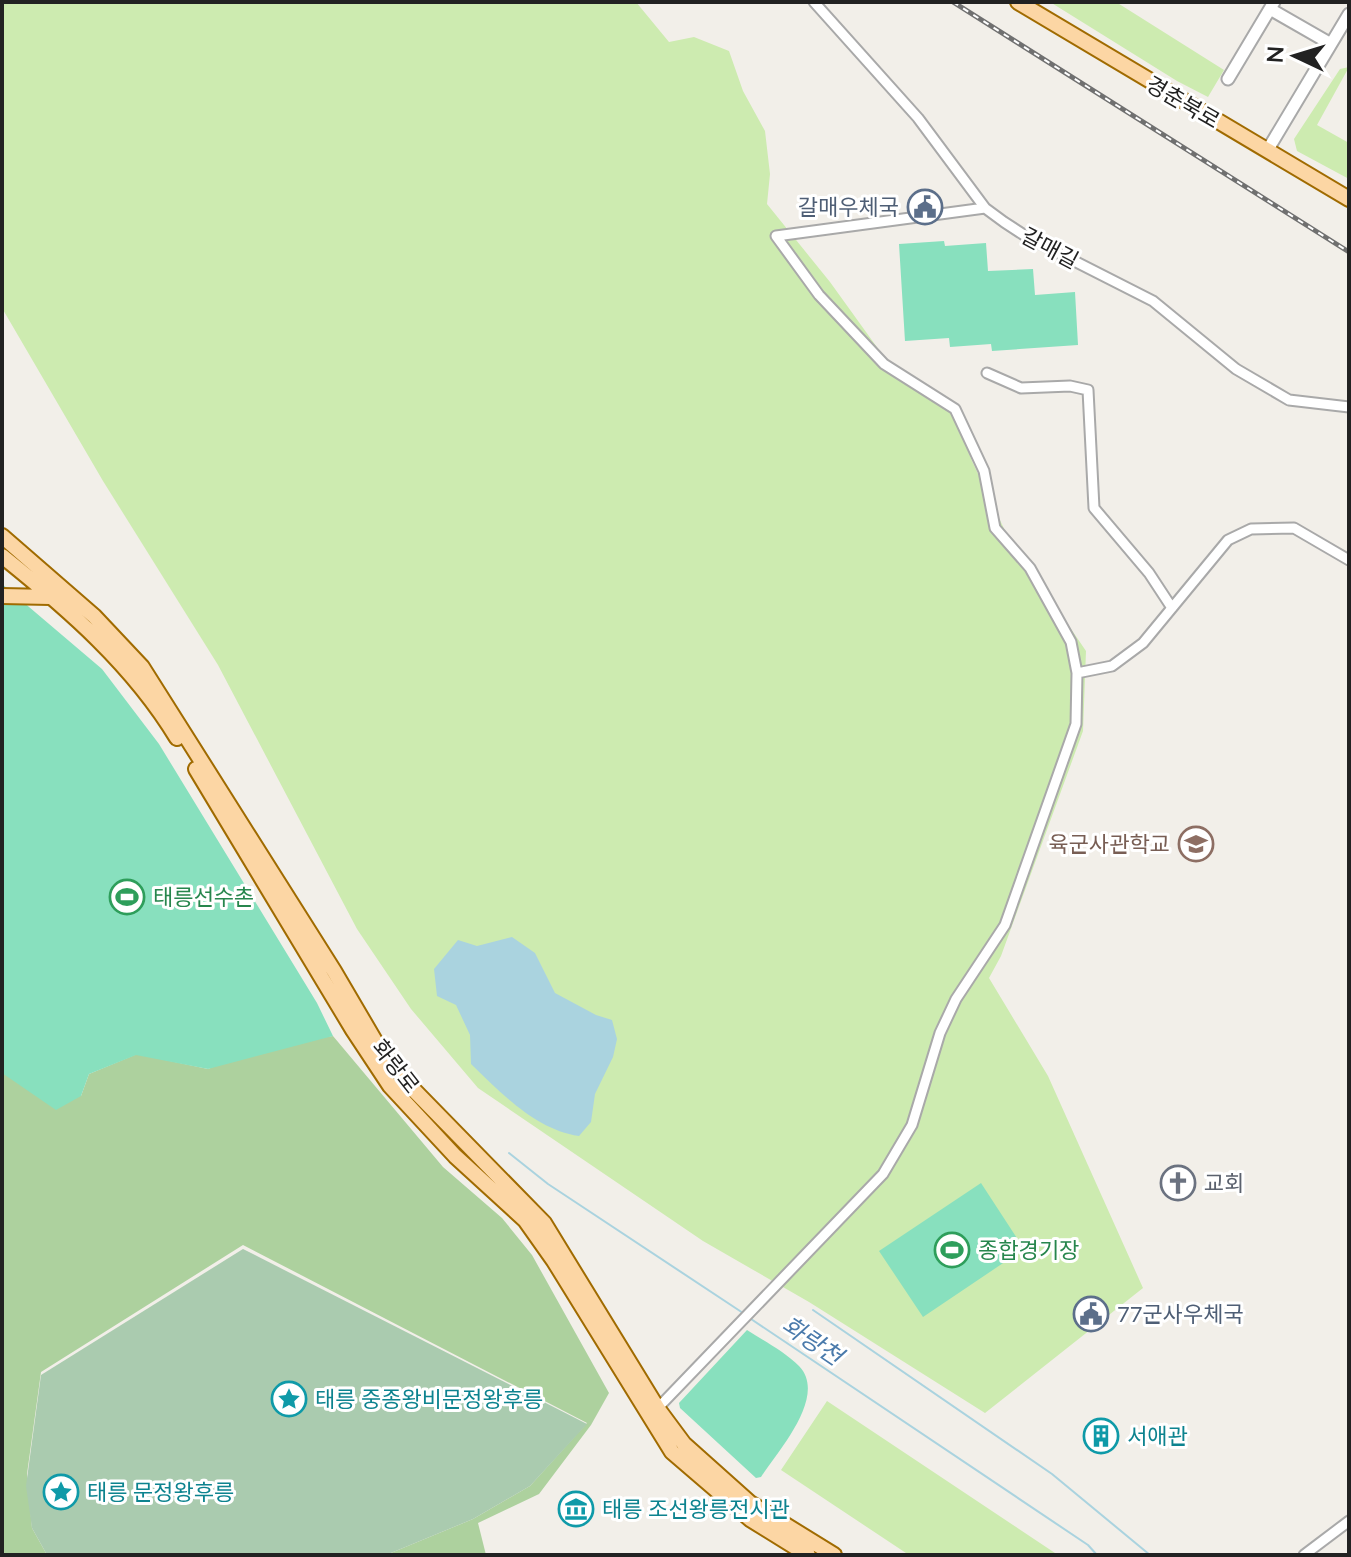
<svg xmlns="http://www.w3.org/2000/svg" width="1351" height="1557" viewBox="0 0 1351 1557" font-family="Lato,'Noto Sans KR',sans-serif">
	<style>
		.grass { fill: #cdebb0 }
		.forest { fill: #add19e }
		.cemetery { fill: #aacbaf }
		.pitch { fill: #88e0be }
		.water { fill: #aad3df }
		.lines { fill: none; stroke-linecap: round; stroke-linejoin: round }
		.stream { stroke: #aad3df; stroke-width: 2 }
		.minor-casing { stroke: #a9a9a9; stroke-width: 13 }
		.tertiary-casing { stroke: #a9a9a9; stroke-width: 15 }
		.primary-casing { stroke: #a06b00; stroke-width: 18 }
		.minor { stroke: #fff; stroke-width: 9 }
		.tertiary { stroke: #fff; stroke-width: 11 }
		.primary { stroke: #fcd6a4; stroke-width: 14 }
		.rail-casing { stroke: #707070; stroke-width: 5 }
		.rail { stroke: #fff; stroke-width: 2; stroke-dasharray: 6; stroke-linecap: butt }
		.labels { text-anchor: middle; stroke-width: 6; stroke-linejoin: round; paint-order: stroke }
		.street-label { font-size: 22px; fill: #222; stroke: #fff }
		.service-label { font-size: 22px; fill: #4e5e75; stroke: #fff; text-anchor: end }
		.education-label { font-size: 22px; fill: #785e54; stroke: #fff; text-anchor: end }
		.leisure-label { font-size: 22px; fill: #27864d; stroke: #fff; text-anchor: start }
		.worship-label { font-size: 22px; fill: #5b616d; stroke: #fff; text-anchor: start }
		.culture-label { font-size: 22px; fill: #0d838f; stroke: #fff; text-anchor: start }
		.water-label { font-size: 24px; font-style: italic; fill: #4a7aab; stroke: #fff }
	</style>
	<rect width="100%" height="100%" fill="#f2efe9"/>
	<path class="grass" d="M2,2H636L669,42L694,37L729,51L743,91L765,131L770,174L767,204L830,282L902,382L953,413L972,461L1007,535L1086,651L1083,731L1001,956L989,978L1048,1076L1143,1288L985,1413L809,1302L703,1241L478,1088L411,1009L357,929L218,665L103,481L2,308Z
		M1050,2H1116L1224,70L1208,97L1177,81Z
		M1349,67L1317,125L1349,143V179L1297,151L1294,139L1340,69Z
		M827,1401L1058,1555H909L781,1470Z"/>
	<path class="forest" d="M333,1036L443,1167L502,1218L532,1255L609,1393L591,1425L539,1494L478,1523L486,1555H386L473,1519L530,1486L587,1423L243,1245L41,1372L27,1474L32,1528L47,1555H2V1069L81,1096L89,1074L137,1054L208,1069L263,1046Z"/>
	<path class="cemetery" d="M243,1249L587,1424L530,1486L473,1519L386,1555H47L32,1528L26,1486L41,1375Z"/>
	<path class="pitch" d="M944,241L945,246L986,243L988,271L1033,269L1035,295L1075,292L1078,345L992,351L991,344L950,347L949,338L905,341L899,244Z
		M2,584L102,669L159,744L317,1003L333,1036L208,1069L136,1055L89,1074L81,1096L56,1110L2,1073Z
		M981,1183L1024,1249L923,1317L879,1251Z
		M747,1330C764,1341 785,1352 799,1366C828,1396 778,1451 761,1477L756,1478L680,1408L679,1403Z"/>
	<path class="water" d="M512,937L535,953L555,993L596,1015L612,1020L617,1039L613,1057L595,1094L591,1122L579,1136C536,1130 501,1093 471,1064L470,1035L456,1005L437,996L434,969L458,940L477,946Z"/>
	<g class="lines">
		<path class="stream" d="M509,1153L548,1184L743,1313
			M813,1310L1052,1474L1150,1555
			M751,1319L1088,1545L1097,1555"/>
		<g class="minor-casing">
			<path id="minor" d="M814,2L918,118L985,208L1004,222L1027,237L1153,301L1236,369L1289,400L1349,407
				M987,373L1021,388L1070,386L1088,390L1094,508L1149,573L1172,608
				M1077,673L1112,666L1143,643L1228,540L1251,529L1294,528L1349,560
				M654,1412L883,1174L912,1125L940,1033L956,999L1005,925L1076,724L1077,673L1071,642L1030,568L995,528L984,471L955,409L884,364L819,295L776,236L985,208
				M1304,1555L1349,1521"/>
		</g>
		<g class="tertiary-casing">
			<path id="tertiary" d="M1270,9L1331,44
				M1228,79L1274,2
				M1267,151L1349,14"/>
		</g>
		<g class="primary-casing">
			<path id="primary" d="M1018,2L1349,199
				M2,536L94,616L142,667L334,971L375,1041L408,1084L544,1223L658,1409L684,1444L750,1503L834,1555
				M2,556C68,609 133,665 177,738
				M2,596L50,597
				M196,769L353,1030L390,1086L455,1156L525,1220L554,1261L672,1452L750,1519L808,1555"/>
		</g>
		<use href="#minor" class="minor"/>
		<use href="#tertiary" class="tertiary"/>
		<use href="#primary" class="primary"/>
		<g class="rail-casing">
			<path id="rail" d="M953,2L1349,252"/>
		</g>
		<use href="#rail" class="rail"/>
	</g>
	<defs>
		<g id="civic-ring" transform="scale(1.8)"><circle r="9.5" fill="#fff" stroke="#5c6f8a" stroke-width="1.5"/><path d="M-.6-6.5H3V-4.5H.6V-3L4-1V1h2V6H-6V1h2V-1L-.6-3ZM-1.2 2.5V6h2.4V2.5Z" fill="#5c6f8a"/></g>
		<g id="university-ring" transform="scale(1.8)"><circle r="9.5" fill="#fff" stroke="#8d6e63" stroke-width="1.5"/><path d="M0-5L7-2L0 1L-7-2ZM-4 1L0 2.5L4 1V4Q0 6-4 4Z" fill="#8d6e63"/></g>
		<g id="stadium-ring" transform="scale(1.8)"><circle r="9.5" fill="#fff" stroke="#2e9e5b" stroke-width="1.5"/><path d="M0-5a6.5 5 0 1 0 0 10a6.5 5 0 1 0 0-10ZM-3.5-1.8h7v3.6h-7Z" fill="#2e9e5b"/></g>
		<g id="church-ring" transform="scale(1.8)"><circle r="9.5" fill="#fff" stroke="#6b7280" stroke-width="1.5"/><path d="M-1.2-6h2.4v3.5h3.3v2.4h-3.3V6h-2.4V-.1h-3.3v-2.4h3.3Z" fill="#6b7280"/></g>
		<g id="sight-ring" transform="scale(1.8)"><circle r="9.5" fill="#fff" stroke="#0f9aa8" stroke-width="1.5"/><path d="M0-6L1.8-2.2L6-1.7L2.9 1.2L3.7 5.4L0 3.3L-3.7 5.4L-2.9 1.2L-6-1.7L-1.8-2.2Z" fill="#0f9aa8"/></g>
		<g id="building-ring" transform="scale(1.8)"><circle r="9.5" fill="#fff" stroke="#0f9aa8" stroke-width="1.5"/><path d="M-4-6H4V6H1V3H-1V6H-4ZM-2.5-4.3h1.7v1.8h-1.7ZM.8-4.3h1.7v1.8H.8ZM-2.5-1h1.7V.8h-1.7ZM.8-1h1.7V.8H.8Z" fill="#0f9aa8"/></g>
		<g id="museum-ring" transform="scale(1.8)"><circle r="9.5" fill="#fff" stroke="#0f9aa8" stroke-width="1.5"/><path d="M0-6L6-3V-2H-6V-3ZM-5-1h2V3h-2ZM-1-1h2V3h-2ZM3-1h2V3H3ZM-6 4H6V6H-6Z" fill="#0f9aa8"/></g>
	</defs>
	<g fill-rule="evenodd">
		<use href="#civic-ring" x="925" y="207"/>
		<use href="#university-ring" x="1196" y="844"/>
		<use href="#stadium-ring" x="127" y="897"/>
		<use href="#church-ring" x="1178" y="1183"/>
		<use href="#stadium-ring" x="952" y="1250"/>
		<use href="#civic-ring" x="1091" y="1314"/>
		<use href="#sight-ring" x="289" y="1399"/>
		<use href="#building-ring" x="1101" y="1436"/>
		<use href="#sight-ring" x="61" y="1492"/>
		<use href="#museum-ring" x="576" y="1509"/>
	</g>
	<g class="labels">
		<g class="street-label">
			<text transform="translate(1183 102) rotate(30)" y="8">경춘북로</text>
			<text transform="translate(1050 248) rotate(28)" y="8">갈매길</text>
			<text transform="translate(396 1066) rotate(52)" y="8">화랑로</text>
		</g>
		<g class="service-label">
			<text x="899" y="215">갈매우체국</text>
			<text x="1117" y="1322" text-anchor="start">77군사우체국</text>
		</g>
		<g class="education-label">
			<text x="1170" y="852">육군사관학교</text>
		</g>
		<g class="leisure-label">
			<text x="153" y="905">태릉선수촌</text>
			<text x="978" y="1258">종합경기장</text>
		</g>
		<g class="worship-label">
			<text x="1204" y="1191">교회</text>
		</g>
		<g class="culture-label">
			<text x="315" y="1407">태릉 중종왕비문정왕후릉</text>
			<text x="1127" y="1444">서애관</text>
			<text x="87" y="1500">태릉 문정왕후릉</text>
			<text x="602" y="1517">태릉 조선왕릉전시관</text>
		</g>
		<g class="water-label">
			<text transform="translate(812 1341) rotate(34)" y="8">화랑천</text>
		</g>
	</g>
	<rect width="1351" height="1557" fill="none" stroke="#222222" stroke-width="8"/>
	<g transform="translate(1295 56) rotate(274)" stroke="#ffffff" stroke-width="6" paint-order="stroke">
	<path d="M0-6L14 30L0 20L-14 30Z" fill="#222222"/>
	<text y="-12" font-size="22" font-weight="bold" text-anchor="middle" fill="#222222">N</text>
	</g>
</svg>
